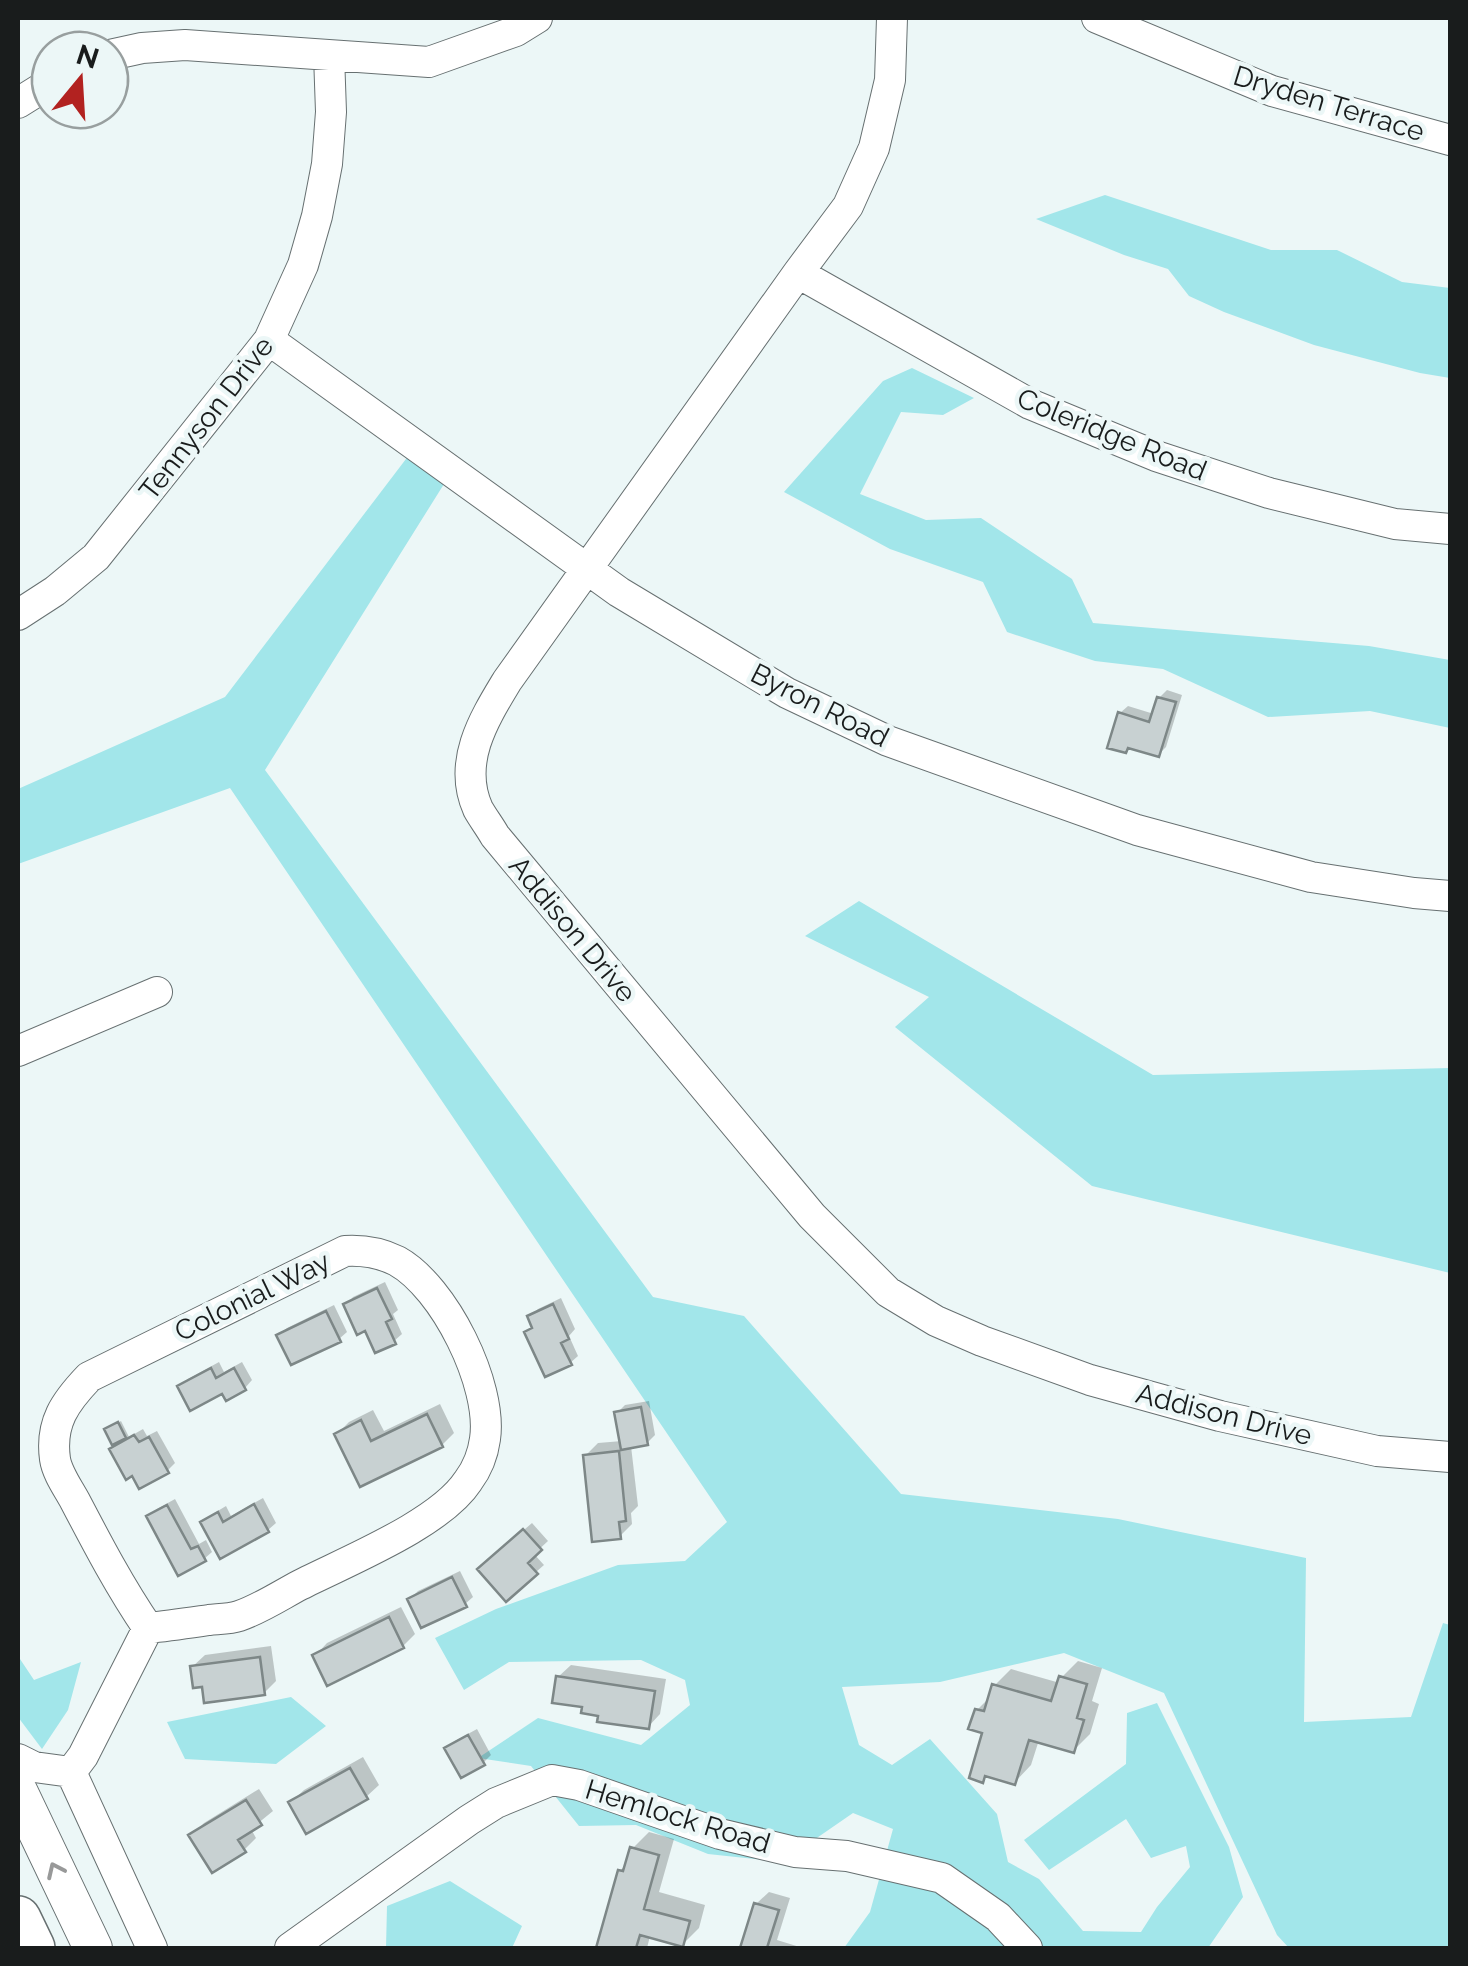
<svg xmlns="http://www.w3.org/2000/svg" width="1468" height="1966" viewBox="0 0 1468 1966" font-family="Raleway,sans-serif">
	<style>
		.green { fill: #a2e6ea }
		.shadow { fill: #0003 }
		.building { fill: #c8d1d2; stroke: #7d8787; stroke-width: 2.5 }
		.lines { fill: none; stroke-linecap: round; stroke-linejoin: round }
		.minor-casing { stroke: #677071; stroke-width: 32 }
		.major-casing { stroke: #677071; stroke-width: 40 }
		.highway-casing { stroke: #677071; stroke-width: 48 }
		.minor { stroke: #fff; stroke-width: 30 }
		.major { stroke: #fff; stroke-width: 38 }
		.highway { stroke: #fff; stroke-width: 45 }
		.oneway { stroke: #989999 }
		.labels { text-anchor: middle; stroke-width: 9; stroke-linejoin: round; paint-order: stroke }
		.street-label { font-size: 28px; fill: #191c1c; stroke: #ecf7f7 }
	</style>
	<rect width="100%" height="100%" fill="#ecf7f7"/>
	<path class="green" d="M1105,195L1271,250H1337L1402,282L1450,288V378L1420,373L1314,345L1224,312L1189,296L1168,269L1124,255L1036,219Z
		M912,368L974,398L943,415L901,412L860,494L926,520L981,518L1072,579L1093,623L1369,646L1450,660V728L1370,711L1268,717L1163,669L1095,661L1007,632L983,582L890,549L784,492L883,381Z
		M409,455L444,484L265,770L653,1297L744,1316L901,1494L1118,1519L1306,1558L1304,1722L1411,1717L1443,1623L1450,1625V1948H1289L1277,1935L1164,1693L1064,1653L940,1682L842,1687L859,1745L892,1765L930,1739L997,1814L1008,1862L1039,1879L1083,1931L1141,1932L1157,1907L1190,1867L1186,1846L1151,1858L1126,1819L1049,1870L1024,1840L1126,1764L1127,1713L1157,1703L1229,1847L1243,1897L1208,1948H844L870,1912L893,1829L853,1813L782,1862L708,1854L636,1825L579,1826L531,1766L478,1758L538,1718L641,1745L690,1705L685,1680L641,1660L509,1662L464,1690L435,1638L496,1609L618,1565L685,1561L727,1522L230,788L18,864V789L225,697Z
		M859,901L1153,1075L1450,1068V1273L1092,1186L895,1027L929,997L805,936Z
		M18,1656L34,1680L81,1662L68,1710L42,1749L18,1717Z
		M291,1697L326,1726L276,1764L185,1759L167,1722Z
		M450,1881L522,1926L512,1948H386L387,1906Z"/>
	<path class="shadow" d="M1167,690L1182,695L1166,747L1158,755L1120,713L1128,706L1154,714L1159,698Z
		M385,1282L398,1310L393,1314L402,1334L394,1341L366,1328L346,1305L353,1297Z
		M561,1298L575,1329L569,1336L578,1356L570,1363L527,1332L534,1325L530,1317L538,1309Z
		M334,1305L347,1332L339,1339L279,1335L287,1328Z
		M219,1362L224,1372L242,1362L252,1380L245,1388L180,1387L188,1379Z
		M649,1401L655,1435L647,1443L631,1446L638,1506L631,1513L632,1524L620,1536L585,1456L598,1443L622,1441L617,1413L625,1405Z
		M440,1404L454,1433L442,1445L361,1484L337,1434L349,1422L373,1410L384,1431Z
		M121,1421L129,1437L143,1429L147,1436L157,1431L175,1463L167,1471L112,1450L125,1437L107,1429Z
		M263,1498L276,1523L268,1530L203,1522L211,1515L226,1506L231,1516Z
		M175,1499L199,1544L206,1540L212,1552L204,1559L179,1573L149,1517L157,1509Z
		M532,1523L548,1541L534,1554L544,1565L536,1572L488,1561Z
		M460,1571L473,1597L465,1604L410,1599L418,1591Z
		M401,1607L415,1634L403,1646L315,1656L327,1643Z
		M271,1646L276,1681L264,1693L204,1684L192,1667L205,1655Z
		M1078,1661L1102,1668L1092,1701L1099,1704L1090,1734L1074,1750L1039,1740L1031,1765L1015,1782L988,1774L983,1780L985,1732L977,1710L992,1695L995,1685L1011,1669L1060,1683L1061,1678Z
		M571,1665L666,1679L660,1714L648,1727L584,1705L558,1677Z
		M477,1729L491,1755L483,1763L448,1748L455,1741Z
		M363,1757L379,1785L366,1797L291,1802L304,1790Z
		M259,1789L273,1811L251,1829L256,1838L244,1850L192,1835L204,1823Z
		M649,1832L674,1839L659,1892L705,1905L699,1928L682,1945L650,1936L647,1948H598L620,1871L628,1862L632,1849Z
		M769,1892L790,1898L777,1940L803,1948H742L756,1904Z"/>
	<path class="building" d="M1157,697L1176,702L1159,757L1128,748L1126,753L1107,748L1118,712L1149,722Z
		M377,1288L392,1319L386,1322L396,1344L375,1353L365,1331L357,1335L343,1304Z
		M553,1304L569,1339L561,1343L572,1365L545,1377L524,1332L532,1328L527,1316Z
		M326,1311L341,1342L291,1365L276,1335Z
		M211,1368L216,1378L234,1368L246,1390L226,1401L222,1394L190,1411L177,1386Z
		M641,1407L648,1445L621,1450L614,1412Z
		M427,1414L443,1447L360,1487L334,1434L361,1420L371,1441Z
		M118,1422L126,1438L112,1445L104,1429Z
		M134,1435L139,1442L149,1437L169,1473L139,1489L132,1476L126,1480L109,1449Z
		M619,1451L626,1521L619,1522L621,1539L592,1542L583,1455Z
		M254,1504L269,1532L220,1559L200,1522L218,1512L223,1522Z
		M167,1505L191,1549L198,1546L206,1561L178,1576L146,1516Z
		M523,1529L542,1550L528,1563L538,1574L506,1602L477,1569Z
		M452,1577L467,1607L421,1628L407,1599Z
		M389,1617L404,1648L327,1686L312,1655Z
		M260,1657L265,1695L204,1703L202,1687L193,1688L190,1666Z
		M556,1676L655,1691L649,1729L597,1722L598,1716L581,1713L582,1707L552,1703Z
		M1059,1676L1087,1684L1077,1718L1084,1720L1074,1753L1029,1740L1015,1785L985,1776L983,1783L969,1778L982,1733L968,1729L975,1709L984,1711L992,1684L1051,1701Z
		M468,1735L485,1765L461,1778L444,1748Z
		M350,1768L368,1799L306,1834L288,1802Z
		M246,1800L262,1825L238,1840L246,1852L212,1873L188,1835Z
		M630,1847L659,1855L644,1909L690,1921L683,1947L640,1935L636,1948H596L618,1870L623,1871Z
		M754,1903L779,1910L767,1948H740Z"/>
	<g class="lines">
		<g class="minor-casing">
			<path id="minor" d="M892,18L890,80L874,148L848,206L798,273L507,681C484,719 457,762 478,809C483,818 490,827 495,836L812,1216L888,1292L936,1321L982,1341L1090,1380L1220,1416L1377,1451L1450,1457
				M1097,18L1272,91L1450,140
				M110,55L142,48L185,45L429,62L516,31L537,18
				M18,103L50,83
				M798,273L1030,404L1156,456L1269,493L1395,524L1450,529
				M269,340L619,592L787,693L888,741L1137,830L1311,877L1414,893L1450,896
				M18,615L55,591L96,557L269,340L303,265L317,216L327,164L331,112L329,55
				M18,1051L157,992
				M345,1251C362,1250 381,1253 397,1261C444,1287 493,1385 485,1439C483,1454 477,1469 468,1481C440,1524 347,1561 300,1585C281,1595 260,1609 239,1616C230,1619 218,1619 209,1620C188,1623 168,1626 148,1628C120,1587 98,1545 75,1501C68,1488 57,1473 55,1459C50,1423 65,1402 89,1377Z
				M18,1759L34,1767L71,1772
				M71,1772L152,1948
				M71,1772L83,1756L148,1628
				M290,1948L469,1820L496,1803L552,1780L579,1785L720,1834L795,1852L847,1856L942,1878L998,1917L1027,1948"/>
		</g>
		<g class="major-casing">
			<path id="major" d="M18,1791L93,1948"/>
		</g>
		<g class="highway-casing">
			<path id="highway" d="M18,1919L32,1948"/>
		</g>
		<use href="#minor" class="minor"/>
		<use href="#major" class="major"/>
		<use href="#highway" class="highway"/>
	</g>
	<defs><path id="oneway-chevron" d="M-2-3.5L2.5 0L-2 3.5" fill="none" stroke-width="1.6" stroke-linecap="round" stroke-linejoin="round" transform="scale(2.5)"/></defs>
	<use class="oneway" href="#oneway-chevron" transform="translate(55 1870) rotate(-115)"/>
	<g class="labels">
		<g class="street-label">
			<text transform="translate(1329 103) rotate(17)" y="10">Dryden Terrace</text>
			<text transform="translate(206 418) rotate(-52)" y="10">Tennyson Drive</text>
			<text transform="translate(1112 434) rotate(22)" y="10">Coleridge Road</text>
			<text transform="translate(820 705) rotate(27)" y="10">Byron Road</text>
			<text transform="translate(573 929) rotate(50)" y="10">Addison Drive</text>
			<text transform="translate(252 1296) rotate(-26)" y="10">Colonial Way</text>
			<text transform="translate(1224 1414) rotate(14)" y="10">Addison Drive</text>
			<text transform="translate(678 1816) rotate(17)" y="10">Hemlock Road</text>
		</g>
	</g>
	<rect width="1468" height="1966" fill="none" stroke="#191c1c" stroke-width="40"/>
	<g transform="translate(80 80) rotate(18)"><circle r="48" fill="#ecf7f7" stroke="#989f9f" stroke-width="2.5"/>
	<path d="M0-8L18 38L0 25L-18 38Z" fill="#b22220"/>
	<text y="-15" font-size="28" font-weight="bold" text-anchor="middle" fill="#191c1c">N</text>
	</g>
</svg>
